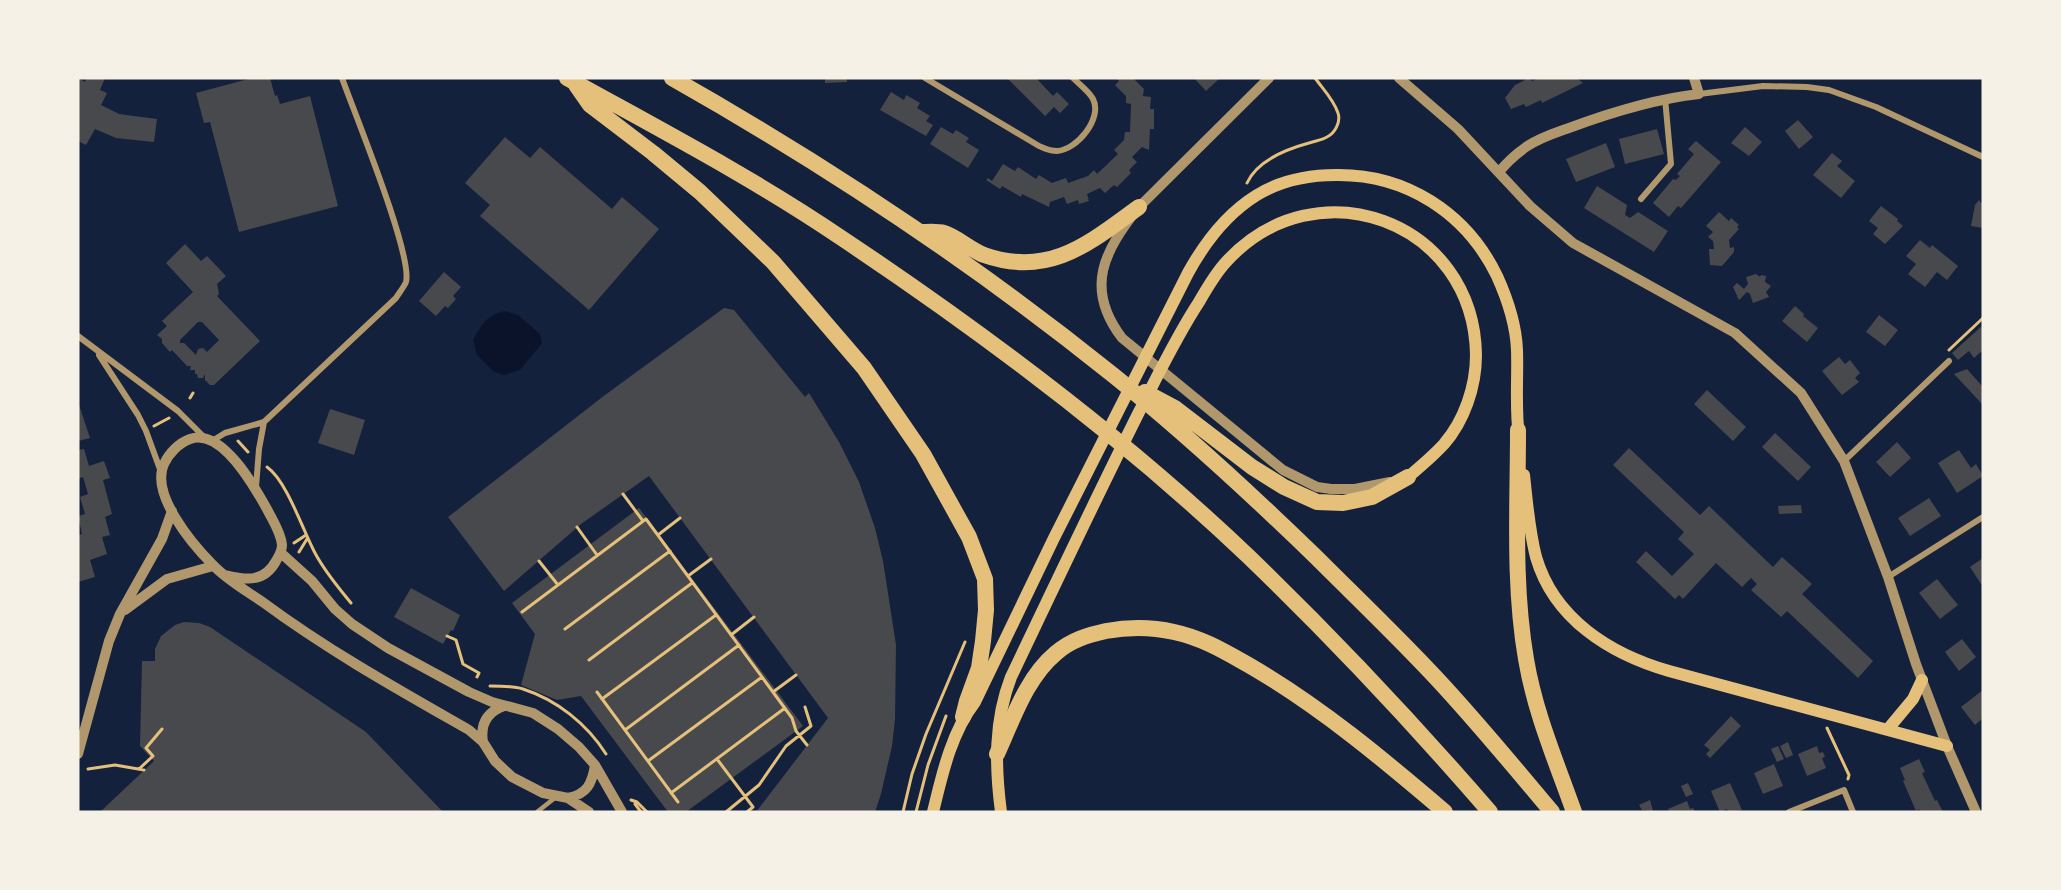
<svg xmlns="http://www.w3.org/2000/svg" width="2061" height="890" viewBox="0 0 2061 890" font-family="'DM Sans',sans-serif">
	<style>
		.water { fill: #0b132b }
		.building { fill: #48494c; fill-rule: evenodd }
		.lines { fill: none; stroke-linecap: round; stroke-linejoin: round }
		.path { stroke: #e5c07b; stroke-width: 3 }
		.service { stroke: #b1986c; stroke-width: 4.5 }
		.minor { stroke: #b1986c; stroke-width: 6 }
		.tertiary { stroke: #b1986c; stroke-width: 10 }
		.secondary { stroke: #e5c07b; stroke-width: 12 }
		.trunk { stroke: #e5c07b; stroke-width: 16 }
	</style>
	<rect width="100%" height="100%" fill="#14213d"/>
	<path class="water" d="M505,311L518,315L540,334L542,343L520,370L504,375L494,372L477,355L473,340C482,324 487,315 505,311Z"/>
	<path class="building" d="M78,78L85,82L87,78H105L100,90L107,93L101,105L119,114L157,119L154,142L116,138L95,129L86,145L78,141Z
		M252,78H270L275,96L277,95L280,104L310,96L338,206L239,232L210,122L204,123L196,93Z
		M825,78H847V82L825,83Z
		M1007,78H1036L1053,96L1057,92L1069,104L1060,113L1054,107L1045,116Z
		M1116,78H1133L1144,89L1143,96L1151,97L1150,109H1154V129H1150L1149,150L1142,147L1132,157L1137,162L1129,170L1131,173L1117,187L1114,185L1105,193L1100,188L1087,194L1089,201L1079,204L1078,200L1067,204L1064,197L1050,202L1049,207L1022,194L1021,197L1002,186L1000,189L986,180L988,178L992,181L1003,164L1015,171L1018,167L1036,179L1039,175L1052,183L1066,178L1068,183L1088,176L1094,170L1097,174L1118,154L1114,150L1124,140L1125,132H1130L1131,104L1126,103V96L1115,85L1119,81Z
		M1194,78H1220L1206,91Z
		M1529,78L1532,81L1540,78H1577L1583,83L1542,103L1541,100L1526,107L1524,104L1511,109L1505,98L1515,85Z
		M891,92L904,100L906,95L920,103L917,108L930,116L926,121L933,125L926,136L880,110Z
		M1798,120L1813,137L1799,149L1785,131Z
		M941,127L953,134L956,130L969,138L966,142L979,150L968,168L930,144Z
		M1745,127L1762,142L1749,156L1731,143Z
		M1657,129L1664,154L1625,164L1619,139Z
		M505,137L530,158L540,147L612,209L622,197L659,229L589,310L480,216L490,205L465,183Z
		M1696,141L1721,162L1681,208L1678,206L1669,217L1653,203L1673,179L1676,180L1680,176L1677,174L1694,154L1688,149Z
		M1606,143L1615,167L1576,182L1566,159Z
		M1832,153L1842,161L1837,166L1855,181L1841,198L1813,175Z
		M1597,186L1627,205L1625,215L1630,218L1638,212L1668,231L1654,252L1584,208Z
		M1979,200L1981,203L1983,201V228L1971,226L1975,205Z
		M1881,206L1898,219L1897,221L1903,226L1885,244L1873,234L1878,228L1869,221Z
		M1719,212L1729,221L1731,218L1739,225L1737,227L1739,229L1729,240L1730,248L1734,247V252L1722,266L1710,265L1709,249H1714L1713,241L1708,237L1713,232L1706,226Z
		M1920,240L1930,248L1932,245L1958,266L1947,280L1937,272L1925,287L1908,274L1916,264L1906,256Z
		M185,244L201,261L207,256L226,276L217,284L219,294L217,296L260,341L214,385H210L205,380V374L203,378H198L197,374H195V370H190L191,366H187L172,350L170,352L162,343V339L157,335L167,326L162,321L193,292L166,263ZM198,322H202L219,340L207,352L203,348L198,349L196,355L184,343H180V340Z
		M444,272L461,287L453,296L456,299L448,308L445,306L436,316L419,301Z
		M1756,274L1760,277L1761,275L1766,276L1765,282L1771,286L1766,292L1769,297L1753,303L1750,294L1747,292L1739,300L1733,287L1737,283L1744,289L1748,284L1746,277Z
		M1795,306L1804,314L1803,316L1818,328L1807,342L1782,321Z
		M724,308L734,310L805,397L809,393L839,442L859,482L875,528L883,561L896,645L895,719L892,746L881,794L875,812H756L828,718L649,476L581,524L504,591L448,517L605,395Z
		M1879,315L1898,330L1885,346L1866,332Z
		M1983,325V350L1974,358L1969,351L1958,360L1952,353Z
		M1839,357L1845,364L1850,360L1860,373L1855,378L1859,382L1842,395L1822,371Z
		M1967,369L1983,387V405L1954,374Z
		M1707,390L1746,427L1733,441L1694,404Z
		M78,402L90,438L78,441Z
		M330,409L365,420L354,455L318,443Z
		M1775,433L1811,467L1798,481L1762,447Z
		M1897,442L1911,458L1890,477L1876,462Z
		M1629,448L1700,515L1709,506L1773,567L1782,557L1812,584L1802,594L1873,661L1858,678L1787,611L1781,617L1751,590L1757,584L1751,578L1742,587L1716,563L1683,599L1679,595L1675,599L1636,562L1646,551L1672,576L1694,554L1678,539L1684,532L1613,465Z
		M84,449L89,466L104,461L110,478L103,480L112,514L105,517L110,535L102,537L107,554L90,560L95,577L78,582V535L82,534L78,516L85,514L80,497L88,494L83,477L78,479V450Z
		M1959,450L1971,468L1976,464L1983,476L1957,493L1938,463Z
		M1929,498L1941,516L1910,536L1898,518Z
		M1801,505L1802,513L1779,514L1778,506Z
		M639,508L803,726L686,812H668L581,696L557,700L521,685L535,634L512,603Z
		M1983,558V587L1970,567Z
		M1937,579L1958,605L1940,619L1919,593Z
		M411,588L460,615L453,631L451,630L443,644L394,617Z
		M184,622L199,623L210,627L366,732L443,812H100L154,761L140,746L142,661H155V649L161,636L175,625Z
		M1962,639L1976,657L1959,671L1945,652Z
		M1983,690V718L1975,725L1961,707Z
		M1731,716L1741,726L1710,758L1706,754L1710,750L1704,745Z
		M1788,742L1793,755L1786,758L1780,746Z
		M1778,746L1784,759L1777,762L1771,749Z
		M1817,746L1819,753L1823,752L1825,757L1822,758L1826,768L1807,776L1798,754Z
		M1919,759L1925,772L1922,773L1935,801L1937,800L1943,812H1920L1919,809L1916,811L1903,781L1905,780L1900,768Z
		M1774,764L1783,786L1763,794L1754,773Z
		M1688,783L1693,794L1686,797L1681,786Z
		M1730,783L1742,810L1728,812L1727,809L1720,812L1711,791Z
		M1650,800L1653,811L1642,810L1639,805Z
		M1687,801L1690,809L1693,808L1695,812H1669L1668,809Z"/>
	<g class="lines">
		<path class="path" d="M1247,183C1257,161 1287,149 1309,143C1315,141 1322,140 1327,137C1335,133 1341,122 1338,113C1334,100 1323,89 1315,78
			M1949,350L1983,318
			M190,398L193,393
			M154,426L169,418
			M238,441L248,452
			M267,467C287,481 303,531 315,553C325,572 338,587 351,603
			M623,494L643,521
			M577,527L597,555
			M658,535L680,518
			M294,543L306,535
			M299,552L307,539
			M539,561L558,585
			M688,576L711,559
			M522,612L646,519L792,718L796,731L807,745
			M565,629L670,551
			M731,635L754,617
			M447,636L456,640L463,664L479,673L477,677
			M589,660L692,583
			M490,686C501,686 513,686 523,689C557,700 587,724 606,754
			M597,692L678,802
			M773,692L796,675
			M602,699L716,615
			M1827,728L1849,775L1848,779
			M625,730L739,645
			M717,759L753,807L747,812
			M648,761L762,677
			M88,769L115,765L144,770
			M139,769L153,756L146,748L162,729
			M671,793L785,708
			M631,800L637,802L647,812
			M635,804L641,812
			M726,812L759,785L786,746L811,726L805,707
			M903,812L912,774L926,734L965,642
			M916,812L928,765L946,716"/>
		<path class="service" d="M537,812L556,797"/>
		<path class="minor" d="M925,78L1039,146C1044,148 1050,151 1057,151C1077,150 1103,118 1093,99C1089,91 1079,84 1073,78
			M1699,94L1763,86L1807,87L1829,90L1876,107L1983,157
			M1641,199L1671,164L1665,98
			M78,336L178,411L205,438
			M99,355L138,415L146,431L161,472
			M212,441L225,433L264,422L396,298C399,293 404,287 406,282C413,255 354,112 342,78
			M1844,461L1949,361
			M256,487L259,449L264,422
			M1888,577L1983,517
			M1789,812L1844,790L1853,812"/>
		<path class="tertiary" d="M1269,78L1139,207C1104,251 1084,288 1122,338L1283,470L1317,487L1331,489H1355L1390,482
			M1399,78L1458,129L1530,206L1573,243L1735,333L1801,393L1844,461L1888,577L1916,664L1947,746L1976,812
			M1499,172C1507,162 1516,154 1526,147C1539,138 1555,133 1569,128C1612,112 1654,99 1699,94L1694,78
			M281,553L312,581L335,609L352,624L388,648L469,692L492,702L533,713L558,729L579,747L595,765L622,812
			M225,575C246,580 264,583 276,561C279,556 282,551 282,545C281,533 273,521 268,511C256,489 222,427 190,439C179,443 169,453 164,464C150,494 192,544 213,565C227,580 247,591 264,603C329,651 399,690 469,730L483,742L495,761L512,777L543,793L568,798L589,812
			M125,610L167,579L213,566
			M483,742C480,724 487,712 504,706
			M78,754L109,641L120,614L162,539L172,511
			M568,798C587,794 592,784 595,765"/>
		<path class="secondary" d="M1524,475C1527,502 1529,530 1536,557C1554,619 1610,654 1669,671L1947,746
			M1888,729L1913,699L1922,680
			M933,812C942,775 951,733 975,702L1054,538L1188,273C1205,242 1226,214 1257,195C1280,181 1309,175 1336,175C1405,174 1466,212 1497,276C1507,298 1516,325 1517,350C1518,379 1515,408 1519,437
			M1001,812C995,766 994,721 1011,677C1053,589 1095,500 1139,412C1158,375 1176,337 1199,302C1207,288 1215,274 1226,262C1316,163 1474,221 1476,355C1476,387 1464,421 1444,444C1433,456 1420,467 1408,477"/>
		<path class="trunk" d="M567,78C659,129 753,178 840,237C984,333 1123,437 1248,556C1333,638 1413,723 1490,812
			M672,78C826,165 975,264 1113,375C1184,432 1251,494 1316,557C1357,598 1399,638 1438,680C1478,723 1515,768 1552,812
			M576,85L590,105L653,153L700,192L773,262L864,368L923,454L969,537L985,579L986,610L983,641L979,668L967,701L963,717
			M921,232C928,232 937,231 944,233C955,236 971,250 984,255C1050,278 1089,243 1139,207
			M1145,392L1175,408L1252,467L1284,487L1317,502L1343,503L1372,497L1408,477
			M1518,430C1518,506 1513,584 1526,659C1535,713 1556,761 1574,812
			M997,754C1013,719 1026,678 1056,653C1071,640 1088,635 1106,631C1128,627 1152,627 1174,632C1203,638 1227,653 1252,667C1322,708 1384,760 1445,812"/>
	</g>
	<rect width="2061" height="890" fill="none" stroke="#f6f1e7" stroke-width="159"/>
</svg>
